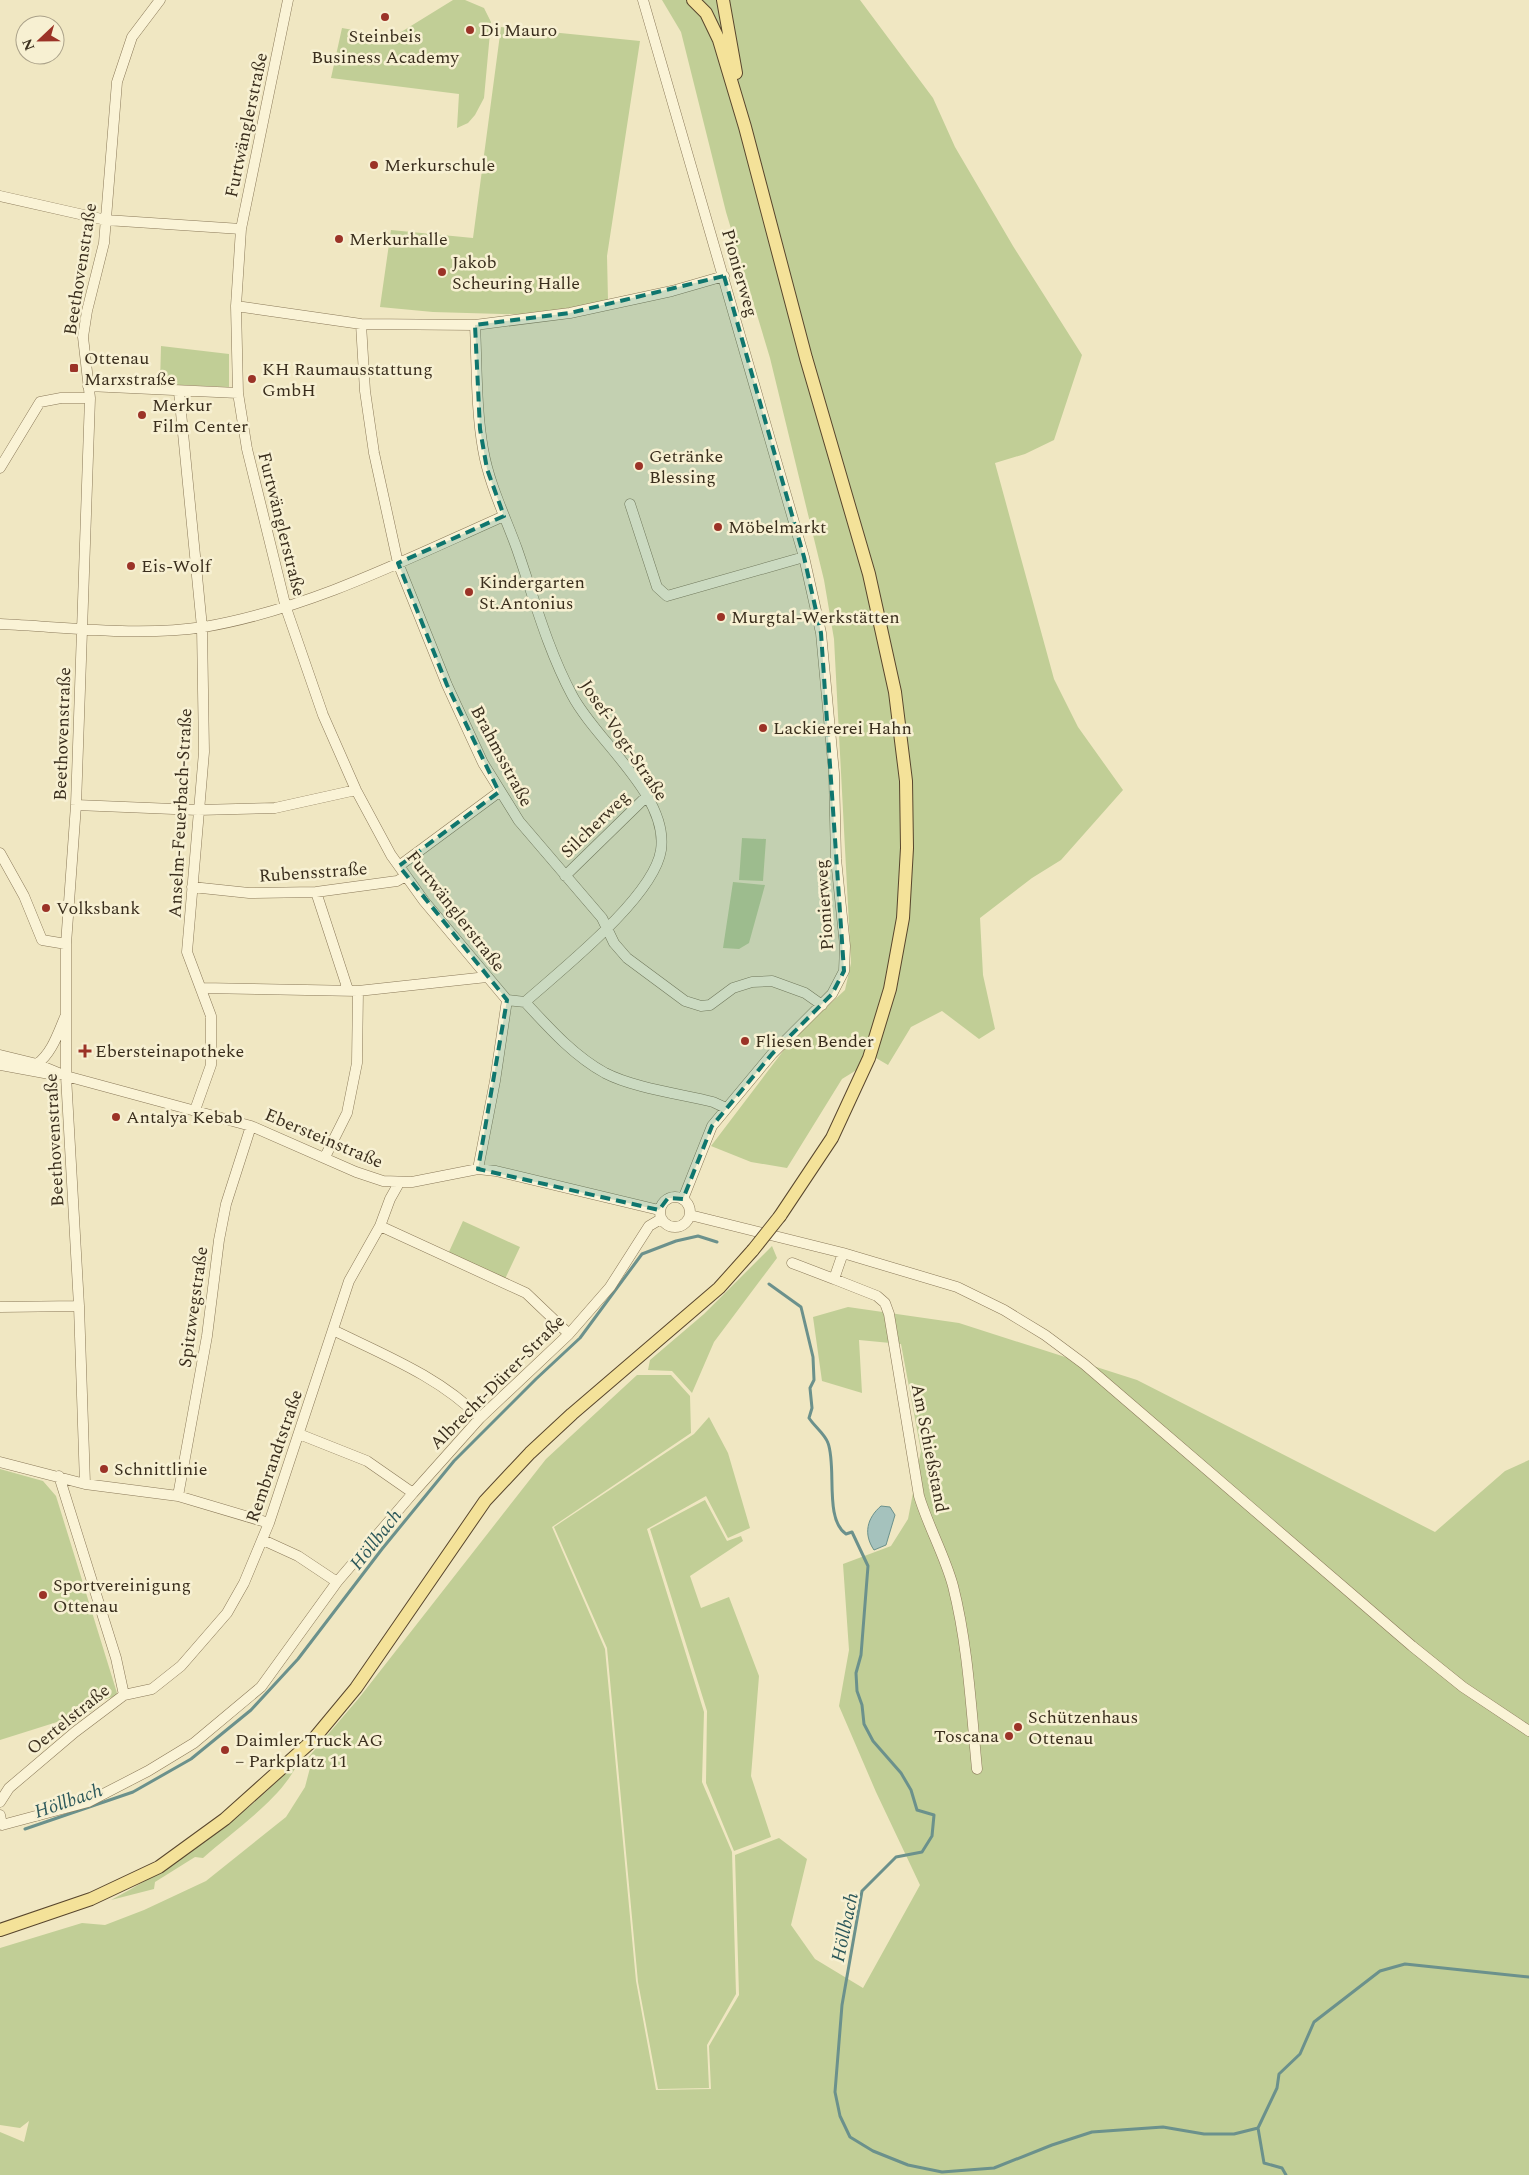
<svg xmlns="http://www.w3.org/2000/svg" width="1529" height="2175" viewBox="0 0 1529 2175" font-family="Spectral,serif">
	<style>
		.green { fill: #c1ce96 }
		.water { fill: #a5c2bd; stroke: #6b918c }
		.lines { fill: none; stroke-linecap: round; stroke-linejoin: round }
		.stream { stroke: #6b918c; stroke-width: 3 }
		.minor-casing { stroke: #8a7959; stroke-width: 11 }
		.major-casing { stroke: #58462d; stroke-width: 14 }
		.minor { stroke: #faf3d6; stroke-width: 10 }
		.major { stroke: #f4e299; stroke-width: 12 }
		.major-bridge-casing { stroke: #58462d; stroke-width: 14; stroke-linecap: butt }
		.major-bridge { stroke: #f4e299; stroke-width: 12 }
		.marked { fill: #0f766e; fill-opacity: 0.2; stroke: #0f766e; stroke-width: 4; stroke-dasharray: 10 6; stroke-linejoin: round }
		.poi-dot { fill: #9b3327; stroke: #f7f0d2; stroke-width: 2 }
		.labels { text-anchor: middle; stroke-width: 5; stroke-linejoin: round; paint-order: stroke }
		.poi-label { font-size: 18px; fill: #3a2e1d; stroke: #f7f0d2; text-anchor: start }
		.street-label { font-size: 18px; fill: #3a2e1d; stroke: #f7f0d2 }
		.water-label { font-size: 19px; font-style: italic; fill: #2c585a; stroke: #f7f0d2 }
	</style>
	<rect width="100%" height="100%" fill="#f0e7c2"/>
	<path class="green" d="M453,0H465L484,8L491,22L484,98L475,115L468,123L457,128L459,94L331,78L342,28L393,37Z
		M662,0H860L933,98L955,147L1013,246L1082,355L1054,440L1025,454L995,463L1054,679L1078,727L1123,790L1061,860L1032,878L980,918L983,975L995,1029L979,1039L942,1011L911,1027L888,1065L876,1058L842,1079L787,1168L751,1162L711,1146L793,1038L845,990L851,963L834,639L824,580L770,358L726,212L681,32Z
		M501,27L640,41L607,256L608,300L540,315L433,312L380,307L391,230L473,238Z
		M161,346L229,354V387L160,384Z
		M742,838L766,839L763,881L739,880Z
		M733,882L765,885L749,943L739,949L723,948Z
		M463,1221L520,1247L505,1279L448,1254Z
		M772,1246L777,1258L714,1342L692,1393L672,1371L648,1370L650,1360L704,1314Z
		M848,1307L959,1323L1137,1380L1435,1532L1505,1471L1529,1460V2175H0V2132L24,2142L29,2121L20,2128L0,2125V1948L82,1923L105,1925L144,1910L206,1881L286,1817L305,1787L310,1768L306,1760L359,1698L546,1459L637,1375H671L690,1396L691,1433L552,1527L605,1649L636,1981L656,2090L711,2089L709,2046L739,1995L735,1855L779,1838L807,1859L791,1925L815,1959L863,1988L920,1885L876,1792L839,1706L849,1650L843,1564L891,1546L908,1519L921,1451L901,1344L859,1340L862,1393L822,1381L813,1317Z
		M709,1417L728,1453L750,1528L728,1538L706,1496L647,1529L704,1712L702,1782L732,1852L736,1994L707,2045L709,2088L658,2089L638,1982L607,1648L554,1527L694,1434Z
		M0,1469L43,1481L56,1496L117,1693L116,1696L96,1702L92,1711L0,1740Z
		M705,1500L727,1541L741,1536L743,1541L690,1576L701,1608L729,1597L759,1676L751,1776L771,1837L734,1851L706,1783L707,1711L650,1529Z
		M300,1758C286,1796 233,1831 203,1858L195,1857L155,1882L154,1889L111,1900C181,1863 246,1816 300,1758Z"/>
	<path class="water" d="M881,1506L890,1507L895,1515L886,1545L874,1550C863,1534 867,1518 881,1506Z"/>
	<g class="lines">
		<path class="stream" d="M769,1284L801,1307L813,1357L814,1380L810,1388L812,1408L809,1418C814,1426 825,1434 828,1443C837,1467 824,1519 846,1534L852,1532L868,1566L861,1655L856,1673L857,1691L862,1705L864,1724L873,1741L901,1773L911,1790L917,1810L934,1815L932,1836L922,1852L896,1857L862,1891L842,2005L835,2092L840,2116L850,2137L873,2151L908,2165L942,2172L994,2168L1052,2145L1092,2132L1163,2127L1204,2134H1234L1258,2128L1264,2163L1282,2168L1286,2175
			M25,1829L133,1792L191,1759L251,1710L298,1659L382,1549L454,1461L536,1379L580,1338L642,1254L676,1241L698,1236L717,1242
			M1258,2128L1277,2088L1279,2074L1300,2054L1314,2022L1380,1971L1405,1964L1529,1977"/>
		<g class="minor-casing">
			<path id="minor" d="M288,0L241,229L236,306L238,393L247,449L286,608L323,715L356,790L391,855L424,901L507,1000
				M643,0L804,557L821,633L834,773L836,859L845,946L844,971L832,994L772,1054L712,1126L683,1199
				M0,196L106,220L241,229
				M236,306L361,324L475,325L570,313L672,291L724,276
				M361,324L365,391L374,453L398,563L447,685L483,763L519,821L602,918L614,943L627,958L685,1001L701,1006L710,1005L733,988L752,982L772,981L805,993L822,1005
				M475,325C477,366 476,409 483,449C489,484 505,516 517,549C534,598 547,648 572,695C596,741 669,795 661,850C654,897 561,970 525,1002L507,1000L495,1081L478,1169
				M88,386L238,393
				M179,392L202,627L204,752L187,952L211,1016V1065L195,1110
				M0,468L40,402L61,398H90
				M630,504L657,587L667,596L804,557
				M0,624C67,627 137,637 204,627C309,609 407,559 504,516
				M76,805L198,810L275,808L356,790
				M0,853L24,896L42,940L66,944
				M399,866L499,792
				M565,876L647,796
				M192,887L249,893L316,892L397,881L406,876
				M316,892L348,990
				M202,988L358,991L487,977
				M525,1002C549,1028 574,1056 605,1073C634,1088 681,1094 713,1102L726,1108
				M0,1055L37,1064L66,1076L251,1126L356,1172L383,1181L412,1182L478,1169L496,1171L659,1210
				M37,1064C52,1053 58,1033 65,1017
				M0,1065L55,1075
				M325,1157L347,1113L357,1063L358,991
				M660 1212a15 15 0 1 1 30 0a15 15 0 1 1-30 0Z
				M690,1215L843,1253L957,1287L1004,1310L1045,1335L1084,1364L1412,1646L1463,1687L1529,1731
				M380,1226L526,1293L569,1334
				M843,1253L834,1279L877,1296L885,1303L889,1314L919,1496C928,1526 945,1556 953,1586C968,1645 971,1708 977,1769
				M792,1263L834,1279
				M0,1307L79,1306
				M333,1330C384,1355 440,1377 480,1418
				M299,1434L367,1461L413,1493
				M0,1462L85,1484L178,1496L269,1523
				M59,1476L116,1658L124,1695
				M85,1484L79,1306L66,1076V944L76,805L90,398L83,337L87,311L104,243L117,82L132,37L160,0
				M178,1496L207,1336L219,1240L226,1204L251,1126
				M263,1540L298,1556L337,1582
				M0,1802L9,1788L75,1732L124,1695L152,1689L181,1666L227,1613L244,1583L269,1523L349,1281L380,1226L390,1199L399,1183
				M0,1815L2,1825L88,1802L148,1771L194,1743L261,1687L337,1582L413,1493L480,1418L569,1334L610,1287L649,1226L661,1219"/>
		</g>
		<g class="major-casing">
			<path id="major" d="M693,0L706,13L719,40L745,127L806,358L869,574L895,692L906,781L907,848L903,918L890,989L869,1058L832,1138L780,1216
				M723,0L736,73
				M0,1930L91,1899L159,1867L225,1819L312,1741L356,1688L485,1501L530,1453L572,1414L719,1288L753,1250"/>
		</g>
		<use href="#minor" class="minor"/>
		<use href="#major" class="major"/>
		<g class="major-bridge-casing">
			<path id="major-bridge" d="M753,1250L780,1216"/>
		</g>
		<use href="#major-bridge" class="major-bridge"/>
	</g>
	<path class="marked" d="M724,276L804,557L821,633L844,971L832,994L772,1054L712,1126L683,1199L668,1198L659,1210L478,1169L507,1000L399,866L499,792L447,685L398,563L504,516L487,469L480,429L475,325L570,313Z"/>
	<g class="poi-dot">
		<circle cx="385" cy="17" r="5"/>
		<circle cx="470" cy="30" r="5"/>
		<circle cx="374" cy="165" r="5"/>
		<circle cx="339" cy="239" r="5"/>
		<circle cx="442" cy="272" r="5"/>
		<rect x="69" y="363" width="10" height="10" rx="2.5"/>
		<circle cx="252" cy="379" r="5"/>
		<circle cx="142" cy="415" r="5"/>
		<circle cx="639" cy="466" r="5"/>
		<circle cx="718" cy="527" r="5"/>
		<circle cx="131" cy="566" r="5"/>
		<circle cx="469" cy="592" r="5"/>
		<circle cx="721" cy="617" r="5"/>
		<circle cx="763" cy="728" r="5"/>
		<circle cx="46" cy="908" r="5"/>
		<circle cx="745" cy="1041" r="5"/>
		<path d="M82.5 1043.5h5v5h5v5h-5v5h-5v-5h-5v-5h5z"/>
		<circle cx="116" cy="1117" r="5"/>
		<circle cx="104" cy="1469" r="5"/>
		<circle cx="43" cy="1595" r="5"/>
		<circle cx="1018" cy="1727" r="5"/>
		<circle cx="1009" cy="1736" r="5"/>
		<circle cx="225" cy="1750" r="5"/>
	</g>
	<g class="labels">
		<g class="poi-label">
			<text x="480" y="36">Di Mauro</text>
			<text x="385" y="42" text-anchor="middle">Steinbeis<tspan x="385" dy="21">Business Academy</tspan></text>
			<text x="384" y="171">Merkurschule</text>
			<text x="349" y="245">Merkurhalle</text>
			<text x="452" y="268">Jakob<tspan x="452" dy="21">Scheuring Halle</tspan></text>
			<text x="84" y="364">Ottenau<tspan x="84" dy="21">Marxstraße</tspan></text>
			<text x="262" y="375">KH Raumausstattung<tspan x="262" dy="21">GmbH</tspan></text>
			<text x="152" y="411">Merkur<tspan x="152" dy="21">Film Center</tspan></text>
			<text x="649" y="462">Getränke<tspan x="649" dy="21">Blessing</tspan></text>
			<text x="728" y="533">Möbelmarkt</text>
			<text x="141" y="572">Eis-Wolf</text>
			<text x="479" y="588">Kindergarten<tspan x="479" dy="21">St.Antonius</tspan></text>
			<text x="731" y="623">Murgtal-Werkstätten</text>
			<text x="773" y="734">Lackiererei Hahn</text>
			<text x="56" y="914">Volksbank</text>
			<text x="755" y="1047">Fliesen Bender</text>
			<text x="95" y="1057">Ebersteinapotheke</text>
			<text x="126" y="1123">Antalya Kebab</text>
			<text x="114" y="1475">Schnittlinie</text>
			<text x="53" y="1591">Sportvereinigung<tspan x="53" dy="21">Ottenau</tspan></text>
			<text x="1028" y="1723">Schützenhaus<tspan x="1028" dy="21">Ottenau</tspan></text>
			<text x="999" y="1742" text-anchor="end">Toscana</text>
			<text x="235" y="1746">Daimler Truck AG<tspan x="235" dy="21">− Parkplatz 11</tspan></text>
		</g>
		<g class="street-label">
			<text transform="translate(246 125) rotate(-78)" y="6">Furtwänglerstraße</text>
			<text transform="translate(80 269) rotate(-81)" y="6">Beethovenstraße</text>
			<text transform="translate(740 273) rotate(74)" y="6">Pionierweg</text>
			<text transform="translate(282 524) rotate(76)" y="6">Furtwänglerstraße</text>
			<text transform="translate(62 734) rotate(-88)" y="6">Beethovenstraße</text>
			<text transform="translate(624 740) rotate(56)" y="6">Josef-Vogt-Straße</text>
			<text transform="translate(502 756) rotate(62)" y="6">Brahmsstraße</text>
			<text transform="translate(180 813) rotate(-87)" y="6">Anselm-Feuerbach-Straße</text>
			<text transform="translate(595 824) rotate(-44)" y="6">Silcherweg</text>
			<text transform="translate(313 872) rotate(-4)" y="6">Rubensstraße</text>
			<text transform="translate(824 905) rotate(-94)" y="6">Pionierweg</text>
			<text transform="translate(456 911) rotate(52)" y="6">Furtwänglerstraße</text>
			<text transform="translate(324 1138) rotate(23)" y="6">Ebersteinstraße</text>
			<text transform="translate(54 1140) rotate(-93)" y="6">Beethovenstraße</text>
			<text transform="translate(193 1307) rotate(-82)" y="6">Spitzwegstraße</text>
			<text transform="translate(497 1382) rotate(-45)" y="6">Albrecht-Dürer-Straße</text>
			<text transform="translate(930 1448) rotate(79)" y="6">Am Schießstand</text>
			<text transform="translate(274 1456) rotate(-71)" y="6">Rembrandtstraße</text>
			<text transform="translate(68 1719) rotate(-39)" y="6">Oertelstraße</text>
		</g>
		<g class="water-label">
			<text transform="translate(375 1539) rotate(-52)" y="7">Höllbach</text>
			<text transform="translate(68 1800) rotate(-19)" y="7">Höllbach</text>
			<text transform="translate(844 1927) rotate(-78)" y="7">Höllbach</text>
		</g>
	</g>
	<g transform="translate(40 40) rotate(248)"><circle r="24" fill="#f7f0d2" stroke="#aba28a"/>
	<path d="M0-4L9 19L0 12L-9 19Z" fill="#9b3327"/>
	<text y="-8" font-size="14" font-weight="bold" text-anchor="middle" fill="#3a2e1d">N</text>
	</g>
</svg>
